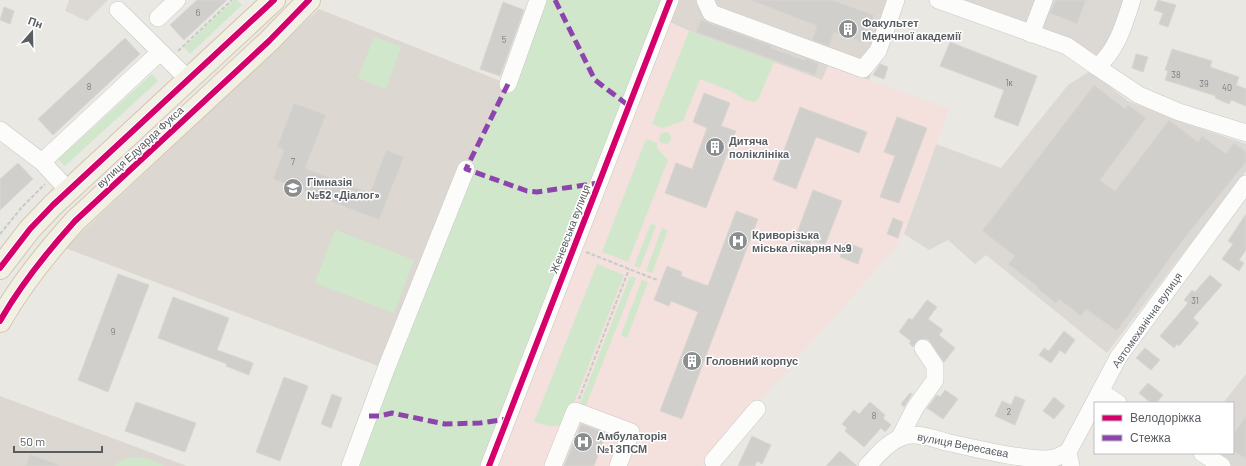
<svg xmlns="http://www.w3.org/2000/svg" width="1246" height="466" viewBox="0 0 1246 466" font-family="Barlow,sans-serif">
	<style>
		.industrial { fill: #dcd9d5 }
		.education { fill: #dcd8d1 }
		.medical { fill: #f4e0dc }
		.green { fill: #d1e7cb }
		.building { fill: #d1cfcc; stroke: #d9d6d1 }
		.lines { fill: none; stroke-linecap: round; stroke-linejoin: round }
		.minor-casing { stroke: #c7c7c6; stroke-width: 18 }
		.major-casing { stroke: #d3c7ae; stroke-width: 24 }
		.path { stroke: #c5ccc8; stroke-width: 2; stroke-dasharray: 4 2; stroke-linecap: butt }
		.minor { stroke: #fcfcfb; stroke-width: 17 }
		.major { stroke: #f2efe5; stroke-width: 22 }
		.quiet { stroke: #8e44ad; stroke-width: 5; stroke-dasharray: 10 5; stroke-linecap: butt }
		.cycleway-casing { stroke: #fff; stroke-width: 8 }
		.cycleway { stroke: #d6006c; stroke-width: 6 }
		.labels { text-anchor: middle; stroke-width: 3; stroke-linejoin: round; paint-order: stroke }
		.number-label { font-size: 9px; fill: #787b7e }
		.poi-label { font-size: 11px; font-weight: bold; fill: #585d62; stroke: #fff; text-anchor: start }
		.street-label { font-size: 11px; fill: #585d62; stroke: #fff }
	</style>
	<rect width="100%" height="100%" fill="#eae8e2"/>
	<path class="industrial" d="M69,0H108L87,21L65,11Z
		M938,0H1132L1106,60Z
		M1090,71L1128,101L1187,124L1246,144V171L1107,353L986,255L975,264L948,240L929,250L904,234L936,144L1001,168L1068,85Z
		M1246,374V466H1230L1216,453H1233V403H1223Z"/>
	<path class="education" d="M670,0H896L869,80L828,66L822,80L689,31L663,19Z
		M319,9L508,84L466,169L386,369L65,248Z
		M0,396L187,466H0Z"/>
	<path class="medical" d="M663,19L689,31L822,80L828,66L949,109L904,234L895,248L702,466H489Z"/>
	<path class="green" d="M234,0H237L242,5L190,54L184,47Z
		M538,0H670L489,466H350L466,169L508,84Z
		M689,31L774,62L758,100L753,102L746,100L731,91L700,79L683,121L663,128L652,124Z
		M374,37L401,47L386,89L358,78Z
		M152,74L158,81L65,166L58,159Z
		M659 138a6 6 0 1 1 12 0a6 6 0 1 1-12 0Z
		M646,139L657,143V148L668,160L628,262L602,252Z
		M651,223L656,226L640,268L634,266Z
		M662,228L668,230L652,273L646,271Z
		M335,230L414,260L394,313L315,283Z
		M597,264L624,275L567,421C556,429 546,426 534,422Z
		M630,276L636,278L585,408L579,406Z
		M642,280L648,282L627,338L621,335Z
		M135,457L149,459L164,466H114L124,459Z"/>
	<path class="building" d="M197,0H227L184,40L170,25Z
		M750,0H832L874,15L864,43L834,32L829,46L812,40L817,26Z
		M1056,0H1086L1077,24L1050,13Z
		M1158,0L1176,5L1168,27L1159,24L1163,13L1154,10Z
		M503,2L524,10L500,76L480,69Z
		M4,7L14,11L10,24L0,20Z
		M701,20L772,46L771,48L804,60L805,58L819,64L815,75L696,32Z
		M125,38L140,54L53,135L38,119Z
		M950,42L1037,76L1018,126L994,117L1004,90L940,66Z
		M1172,49L1212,61L1210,67L1239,77L1236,85L1246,89V106L1231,100L1229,104L1215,98L1216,96L1165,80L1168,71L1165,70Z
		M1136,54L1148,57L1143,72L1132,68Z
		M880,64L888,67L884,79L873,75Z
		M1094,85L1125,109L1128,105L1146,118L1100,180L1115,191L1169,120L1198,142L1202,136L1226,154L1234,143L1246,152V162L1183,240L1117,331L1086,309L1081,316L1059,299L1056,303L1037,288L1038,287L1008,264L1015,256L982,231Z
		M704,93L730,103L721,126L736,131L706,208L665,193L676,163L692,169L707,128L693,122Z
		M294,103L326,115L305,168L370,193L386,150L404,157L379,220L273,179L284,150L277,147Z
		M800,107L867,132L859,153L816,137L796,189L773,180Z
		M897,117L927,128L899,203L880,197L895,156L884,152Z
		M18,163L33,179L0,210V179Z
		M813,190L842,201L825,245L811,240L809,247L794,241Z
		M736,211L758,219L682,419L660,411L698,312L671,301L669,306L654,300L667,266L682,272L681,276L708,286Z
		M1246,214V250L1239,260L1244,263L1239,271L1222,259L1233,244L1228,241Z
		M893,218L903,222L898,238L887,234Z
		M846,242L863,249L858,264L840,257Z
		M118,274L149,285L108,392L78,380Z
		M1210,275L1222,285L1193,318L1199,323L1179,346L1177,344L1174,348L1160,336L1188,303L1184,300L1192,290L1195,292Z
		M173,297L229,318L217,350L253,363L249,375L226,366L227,364L158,338Z
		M927,300L937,307L928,319L943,330L939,335L955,348L944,362L928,339L918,340L913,347L909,343L911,341L899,332L909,318L912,320Z
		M1064,331L1075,340L1065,354L1060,350L1051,363L1039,355L1044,348L1049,351Z
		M1145,348L1160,360L1151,370L1136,358Z
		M284,377L308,386L280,461L256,452Z
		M1148,383L1163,395L1156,403H1151L1139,393Z
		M945,390L958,399L943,419L927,408L937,395L940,397Z
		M910,393L912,394L904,407L901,404Z
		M332,394L342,398L331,428L321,424Z
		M1015,396L1025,400L1015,425L995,416L1002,401L1011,405Z
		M1054,397L1065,406L1054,419L1043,411Z
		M136,402L196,423L185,452L125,431Z
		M870,402L885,415L883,418L891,425L885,432L881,428L864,447L845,431L847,428L842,424L854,410L859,414Z
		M1246,417V459L1233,450V434Z
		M581,424L606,433L594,466H564Z
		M752,436L771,445L762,464L757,461L755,466H738Z
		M840,451L857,466H826Z
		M30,454L59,465V466H26Z"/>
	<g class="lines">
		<g class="minor-casing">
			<path id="minor" d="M705,0L711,13L863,69L878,51L896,0
				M938,0L1067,46L1097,67
				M1132,0C1124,25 1117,50 1097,67L1139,95L1179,112L1246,133
				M118,10L189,80
				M158,18L177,0
				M1031,34L1044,0
				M508,84L538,0
				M0,130L42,162L69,191
				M42,162L160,52
				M1101,392L1118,403
				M900,437L915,408L935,380V366L923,348
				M1202,453L1222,466
				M713,461L757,409
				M350,466L386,369L466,169
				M489,466L670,0
				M553,466L575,411L631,432L618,466
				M867,466C877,456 888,442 902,437C916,432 932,438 946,442C969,447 1033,463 1054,458C1059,457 1063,454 1068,452
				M1071,466L1068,452L1119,356L1246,184"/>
		</g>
		<g class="major-casing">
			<path id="major" d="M0,268L30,229L53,205L274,0
				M0,321C21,284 47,252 75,221L269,41L309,0"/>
		</g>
		<path class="path" d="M178,51L232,0
			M0,234L22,207L45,184
			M586,252L657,280
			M579,399L629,269"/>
		<use href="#minor" class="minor"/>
		<use href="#major" class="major"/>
		<path class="quiet" d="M555,0L595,80L629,106
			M508,84L466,169L527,191L537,192L599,183
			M369,416H380L392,413L445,424L480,423L507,419"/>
		<g class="cycleway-casing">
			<path id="cycleway" d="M0,268L30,229L53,205L274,0
				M0,321C21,284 47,252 75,221L269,41L309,0
				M489,466L670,0"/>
		</g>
		<use href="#cycleway" class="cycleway"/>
	</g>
	<defs>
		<g id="building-disc" transform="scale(1)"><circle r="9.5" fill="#8b8e8f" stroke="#fff"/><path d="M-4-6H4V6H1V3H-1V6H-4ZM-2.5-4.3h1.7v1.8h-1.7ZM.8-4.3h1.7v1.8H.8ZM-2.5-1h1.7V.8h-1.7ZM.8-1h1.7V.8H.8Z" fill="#fff"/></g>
		<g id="school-disc" transform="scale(1)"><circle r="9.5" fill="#8b8e8f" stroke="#fff"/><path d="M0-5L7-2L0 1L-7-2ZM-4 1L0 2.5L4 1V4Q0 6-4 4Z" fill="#fff"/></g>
		<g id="hospital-disc" transform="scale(1)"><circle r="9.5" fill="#8b8e8f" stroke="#fff"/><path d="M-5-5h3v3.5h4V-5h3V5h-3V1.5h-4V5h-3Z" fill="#fff"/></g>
	</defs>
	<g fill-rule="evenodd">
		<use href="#building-disc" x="848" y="29"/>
		<use href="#building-disc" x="715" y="147"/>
		<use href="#school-disc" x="293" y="188"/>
		<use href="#hospital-disc" x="738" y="241"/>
		<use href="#building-disc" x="692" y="361"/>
		<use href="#hospital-disc" x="583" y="442"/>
	</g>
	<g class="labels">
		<g class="number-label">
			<text x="198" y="16">6</text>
			<text x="504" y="43">5</text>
			<text x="1176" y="78">38</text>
			<text x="1009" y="86">1к</text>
			<text x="1204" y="87">39</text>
			<text x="89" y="90">8</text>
			<text x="1227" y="91">40</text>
			<text x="293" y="165">7</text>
			<text x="1195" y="304">31</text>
			<text x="113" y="335">9</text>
			<text x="1009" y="415">2</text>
			<text x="874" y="419">8</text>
		</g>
		<g class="poi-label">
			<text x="862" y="27">Факультет<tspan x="862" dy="13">Медичної академії</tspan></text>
			<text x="729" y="145">Дитяча<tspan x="729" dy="13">поліклініка</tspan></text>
			<text x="307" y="186">Гімназія<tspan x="307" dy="13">№52 «Діалог»</tspan></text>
			<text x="752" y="239">Криворізька<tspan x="752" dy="13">міська лікарня №9</tspan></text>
			<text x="706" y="365">Головний корпус</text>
			<text x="597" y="440">Амбулаторія<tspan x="597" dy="13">№1 ЗПСМ</tspan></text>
		</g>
		<g class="street-label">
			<text transform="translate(140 147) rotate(-43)" y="4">вулиця Едуарда Фукса</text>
			<text transform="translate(570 229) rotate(-69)" y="4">Женевська вулиця</text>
			<text transform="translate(1147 320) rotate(-55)" y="4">Автомеханічна вулиця</text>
			<text transform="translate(963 445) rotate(11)" y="4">вулиця Вересаєва</text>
		</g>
	</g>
	<rect x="1094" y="402" width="140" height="52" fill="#ffffff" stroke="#bcbec0"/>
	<rect x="1102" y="415" width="20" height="6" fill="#d6006c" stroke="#bcbec0"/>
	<text x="1130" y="422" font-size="12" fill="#585d62">Велодоріжка</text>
	<rect x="1102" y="435" width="20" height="6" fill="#8e44ad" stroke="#bcbec0"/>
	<text x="1130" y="442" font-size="12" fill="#585d62">Стежка</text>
	<g transform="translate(32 32) rotate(20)" stroke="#ffffff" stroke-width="3" paint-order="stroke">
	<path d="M0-3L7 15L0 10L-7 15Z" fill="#585d62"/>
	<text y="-6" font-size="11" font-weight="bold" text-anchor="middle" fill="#585d62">Пн</text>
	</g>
	<path d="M14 446v6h88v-6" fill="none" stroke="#585d62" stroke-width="2"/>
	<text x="20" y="446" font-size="12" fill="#585d62" stroke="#ffffff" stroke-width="3" paint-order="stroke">50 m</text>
</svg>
